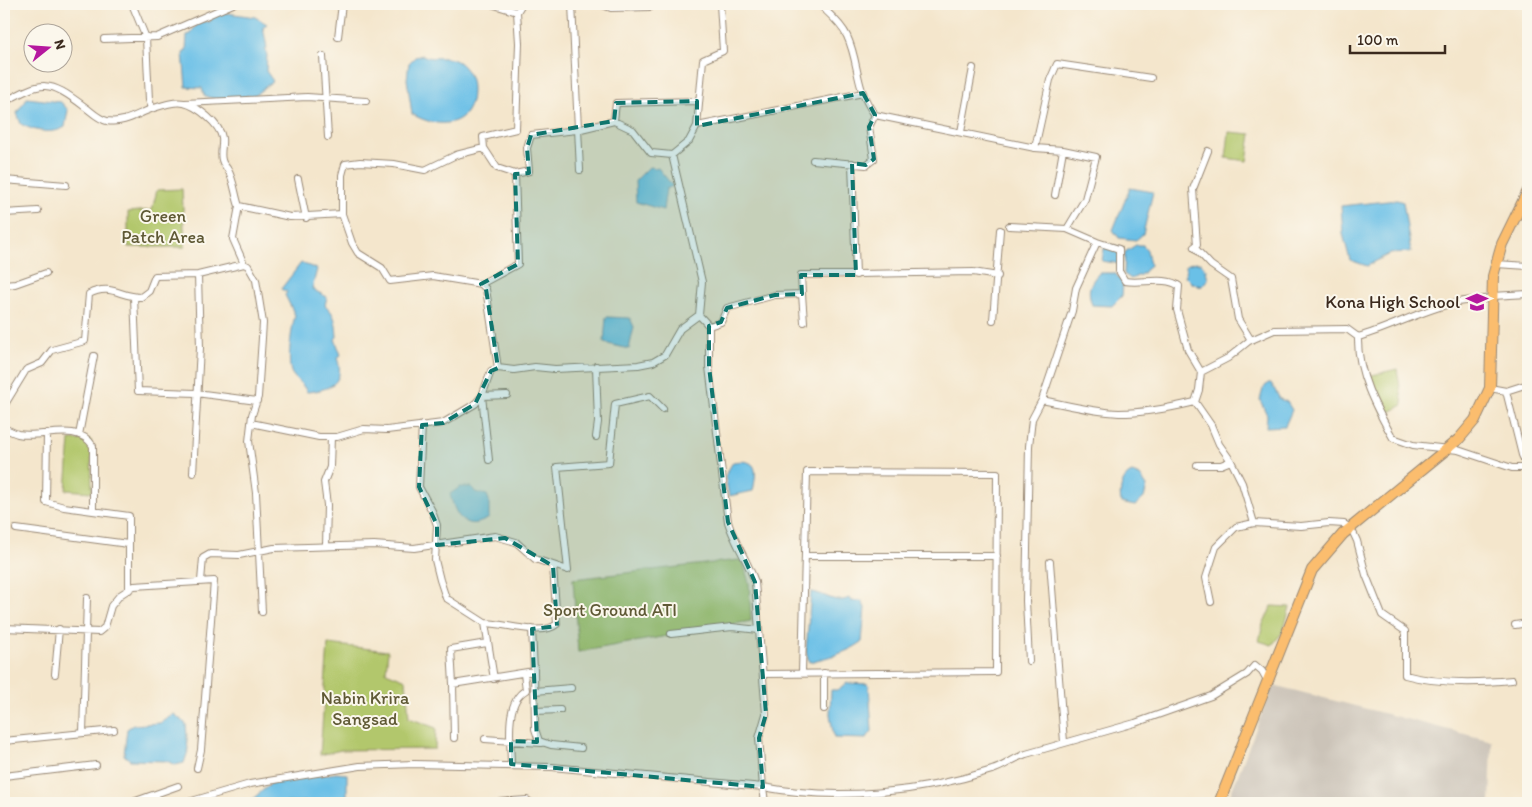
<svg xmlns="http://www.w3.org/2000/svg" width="1532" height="807" viewBox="0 0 1532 807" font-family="Itim,sans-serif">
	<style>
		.industrial { fill: #cbc3b8 }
		.green { fill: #b2c76c; stroke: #767845 }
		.water { fill: #6ac0e7; stroke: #527582 }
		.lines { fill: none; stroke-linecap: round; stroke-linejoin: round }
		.minor-casing { stroke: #988875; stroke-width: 8 }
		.primary-casing { stroke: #988875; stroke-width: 12 }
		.minor { stroke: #fff; stroke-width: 6 }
		.primary { stroke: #fbbd6e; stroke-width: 10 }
		.marked { fill: #0f766e; fill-opacity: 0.2; stroke: #0f766e; stroke-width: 4; stroke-dasharray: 10 6; stroke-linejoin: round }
		.labels { text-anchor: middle; stroke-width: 4; stroke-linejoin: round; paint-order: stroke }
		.park-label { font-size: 18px; fill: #5f5935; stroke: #fbf7ec }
		.poi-label { font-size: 18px; fill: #3b2a1e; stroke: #fbf7ec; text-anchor: end }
	</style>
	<rect width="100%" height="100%" fill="#fbf7ec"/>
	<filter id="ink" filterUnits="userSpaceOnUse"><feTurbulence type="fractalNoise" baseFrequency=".02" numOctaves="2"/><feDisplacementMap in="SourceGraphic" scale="10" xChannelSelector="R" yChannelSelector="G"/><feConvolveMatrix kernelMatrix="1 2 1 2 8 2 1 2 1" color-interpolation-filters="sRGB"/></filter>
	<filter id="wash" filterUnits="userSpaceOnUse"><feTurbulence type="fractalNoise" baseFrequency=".0096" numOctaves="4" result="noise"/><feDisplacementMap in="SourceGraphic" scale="20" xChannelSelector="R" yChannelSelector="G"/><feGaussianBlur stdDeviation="1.12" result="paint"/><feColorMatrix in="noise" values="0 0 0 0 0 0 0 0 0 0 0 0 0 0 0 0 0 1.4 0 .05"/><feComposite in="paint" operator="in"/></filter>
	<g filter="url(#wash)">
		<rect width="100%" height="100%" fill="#f4e6cc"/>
		<path class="industrial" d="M1273,685L1492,741L1490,803H1227Z"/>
		<path class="green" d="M1229,132L1251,134L1247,161L1226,158Z
			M182,189L185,247H128V212L152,210L157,190Z
			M4,293L7,318L4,342Z
			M1397,369L1403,405L1384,415L1368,376Z
			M70,440H91L92,492L66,490Z
			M739,560L743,562L749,583L751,621L578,652L573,579Z
			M1272,606L1290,607L1283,632L1272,645L1259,641L1263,624Z
			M328,644L388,651L386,672L406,680L409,718L436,728L435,749L341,750L320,755Z"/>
		<path class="water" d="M220,12L255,17L267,24L263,27L267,48L265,50L267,55L266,71L273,81L251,98L248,95C238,102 210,100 204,95L202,88L186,87L183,53L186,51L187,35L191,34C195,25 199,20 210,22L212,17Z
			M423,55C433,62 450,52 463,66C470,74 472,80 472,91C472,127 439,130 412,114L407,79L409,63L415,57Z
			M27,98L61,102L68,110L65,127C53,135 33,131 21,124L17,113Z
			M649,167L658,168L673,186L666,189L663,210L636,202L635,181Z
			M1130,188L1153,192L1143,234L1136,240L1119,238L1113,230Z
			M1397,200L1403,202L1411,252L1391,253L1367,266L1350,260L1343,234L1341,206Z
			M1105,244L1121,247V264L1102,261Z
			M1136,245H1143L1147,250L1150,265L1142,274L1131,279L1124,274L1125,252Z
			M1195,262L1201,263L1206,270L1208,280L1201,286L1192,283L1185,276L1186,265Z
			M301,263L317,269L312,289L327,297L325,305C336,314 336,324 337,337L335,339L341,355L337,358C346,383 329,390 307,392C303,384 297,381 292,374C286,364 292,326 295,315L285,295L287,292L281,289Z
			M1099,273H1115L1123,284L1122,296L1112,306L1092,305C1087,290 1089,284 1099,273Z
			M606,317L630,318L634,327L629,349L604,343Z
			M1268,383H1271L1280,399L1287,402L1292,410L1285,426L1266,427L1267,415L1260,400L1263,389Z
			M733,462C759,458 757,471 753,491L729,496L725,476Z
			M1132,473L1140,476L1147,486L1144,498L1135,506L1121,503C1119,492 1121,477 1132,473Z
			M460,487H472L475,492L487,495L489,500V518C464,533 455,515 450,494Z
			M811,592C825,593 835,605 849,598L851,601H862L865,608L862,642C845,654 828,657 809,662L806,651Z
			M847,683L868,684L869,686L872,731L866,739L834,738L830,714L831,690H839Z
			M174,714L186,724L188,751L184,763L175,765L167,761L130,760L124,755L127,729L133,725L160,723Z
			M336,773L347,774V797L331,800L329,803L317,801L281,803L250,801L273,782Z"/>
	</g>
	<g filter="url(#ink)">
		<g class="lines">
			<g class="minor-casing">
				<path id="minor" d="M132,4L146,38L149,100L152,108
					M491,4L517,12
					M572,4L580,170
					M600,4L611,8L649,7L654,4
					M819,4C828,13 841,23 847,36C860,64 854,87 875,115L1035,148L1063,150L1096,157L1085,199L1067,229L1097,242L1076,288L1072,311L1042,400L1032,419L1029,446L1026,601L1029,661
					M338,37L342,4
					M104,39L157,37L233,4
					M323,56L328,137
					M4,102C43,81 48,79 85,107C92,112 98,119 107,121C125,124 138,113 154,108C163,105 175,101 184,103C197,106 220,124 222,138C223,145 220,153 222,160C223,165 226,166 228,170C234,180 235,195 239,206L290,217L342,214L352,243L358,253L382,268L390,281L433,276L481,284L486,289L498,368
					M185,103L307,97L366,101
					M614,121L616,103L697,101
					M697,126L863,93
					M961,132L973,68
					M484,148L483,137L516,129L519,43L517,12L522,4
					M1035,148L1050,80L1057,64L1151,78
					M1208,151L1193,189L1197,245L1194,247L1211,265L1231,279L1238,319L1251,340
					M813,160L866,165L874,159L869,127L875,115
					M852,163L856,275
					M298,179L306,218
					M4,180L66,185
					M1055,195L1063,150
					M239,206L233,239L244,264
					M4,213L38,211
					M342,214V175L345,164L360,162L394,164L425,170L456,155L484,148L497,168L515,174
					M1009,226L1067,229
					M1097,242L1119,249V271L1125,281C1141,284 1166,276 1179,286L1177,310L1188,350L1201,372L1199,390L1195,402
					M1496,264L1528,266
					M481,284L518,264L515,174L529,171L527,148L531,135L577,130L614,121L633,130L651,153L672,155L689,141L697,126L703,60L723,51L720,4
					M4,285L15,284L46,273
					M802,294L804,322
					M1492,296L1528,294
					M134,297L138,391L196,393L257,401
					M699,315L709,326L721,322L727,308L775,295L802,294L801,275L973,272L998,276
					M993,320L1000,230
					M709,326V367L728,522C735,544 748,561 755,582L766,714L759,738L763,787C836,801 921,793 992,770C1003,767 1014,758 1026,754L1135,723L1211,696L1247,674L1255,665L1262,671L1267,680
					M1358,337C1357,373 1376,408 1393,438L1413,445L1458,450L1512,468H1528
					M1358,337C1390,328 1420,311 1453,303C1466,300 1479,300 1492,298
					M596,366L598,422L596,437
					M1201,372L1228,358L1249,341L1274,330L1347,329L1358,337
					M1490,388L1506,391L1528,384
					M1506,391L1522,455L1528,468
					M1042,400C1067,405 1093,412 1119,413C1145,413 1170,408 1195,402
					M1195,402L1211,425L1219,444L1231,461L1242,483L1254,523
					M4,406L26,370L42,363L52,350L85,341L89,294C111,283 120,297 141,297L149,291L155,276L198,275L244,264L248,266L256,280L263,323L258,397L252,415L249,441L256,493L262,612
					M251,423L319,437H337L364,429L387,430L443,423L475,404L482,396L491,371L498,368L514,370L535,367L555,369L638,365L653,362L665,355L680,329L699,315L702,282L672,155
					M422,425L419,487L432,511L437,525L435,560L440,580L446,598L485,623L494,679
					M4,428C8,430 14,433 18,434C41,439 78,421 93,446V509
					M47,433L46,502L64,507L129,516V590
					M79,435L94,356
					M489,460L482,396L507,395
					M1197,465H1221L1231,461
					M193,473L200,348L198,275
					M16,529L128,544
					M326,546L327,505L324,482L330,467L331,437
					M805,556H997
					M1050,562L1064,742
					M201,581L203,558L210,554L239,555L274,548L374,545L414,548L495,536L516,542L535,559L568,570L557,467L609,463L615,404L650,396L663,409
					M1211,602L1206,578L1216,547L1236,527L1254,523L1301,526L1329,523L1344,524L1351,528L1357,541L1366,575L1382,615L1405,631V675C1437,684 1479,683 1512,680
					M485,623C504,623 542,637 557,624L553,566
					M1515,625L1528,623
					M4,628L99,632L105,627L111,606L120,595L134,586L214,581L201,750L197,768
					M532,629L534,671
					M671,634L732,627L759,630
					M487,643L451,649L453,684L534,671L535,729L539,741L551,745L581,748
					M824,673V709
					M55,674L59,629
					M763,674L996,672L997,473L807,472L802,673
					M453,684L454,738
					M535,691L571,688
					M535,711L560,710
					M83,733L87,598
					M485,739L541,743
					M4,741L114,730
					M511,764C511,743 504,702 526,690L524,674
					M4,776L96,765
					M155,795L159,803
					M4,801V803
					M130,803L178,786
					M185,803L250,784L360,766L414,764L552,767L763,787L765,803
					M482,803L527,800L531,803"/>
			</g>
			<g class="primary-casing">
				<path id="primary" d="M1219,803L1312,570L1343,534L1459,439L1475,420L1490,388L1493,276L1502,244L1528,191"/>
			</g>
			<use href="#minor" class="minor"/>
			<use href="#primary" class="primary"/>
		</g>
	</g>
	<path class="marked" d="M863,93L875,115L869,127L874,159L866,165L852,163L856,275H801L802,294L775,295L727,308L721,322L709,326V367L728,522L755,582L766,714L759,738L763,787L511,764V741L537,742L532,629L557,626L553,566L505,538L437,545V525L419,487L422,425L443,423L475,404L491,371L498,368L486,289L481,284L518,264L515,174L529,173L527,148L531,135L614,121L616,103L697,101V126Z"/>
	<defs>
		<g id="school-bare" transform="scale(1.725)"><path d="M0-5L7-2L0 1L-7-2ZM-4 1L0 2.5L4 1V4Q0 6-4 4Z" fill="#b5179e" stroke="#fbf7ec" stroke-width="2.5" paint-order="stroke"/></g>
	</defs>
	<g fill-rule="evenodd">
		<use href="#school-bare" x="1477" y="302"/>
	</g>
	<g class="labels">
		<g class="park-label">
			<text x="163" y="222">Green<tspan x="163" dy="21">Patch Area</tspan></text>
			<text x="610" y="616">Sport Ground ATI</text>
			<text x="365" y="704">Nabin Krira<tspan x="365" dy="21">Sangsad</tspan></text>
		</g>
		<g class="poi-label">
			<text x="1460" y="308">Kona High School</text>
		</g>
	</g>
	<rect width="1532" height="807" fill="none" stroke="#fbf7ec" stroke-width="20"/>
	<g transform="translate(48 48) rotate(73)"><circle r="24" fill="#fbf7ec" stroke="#aea59a"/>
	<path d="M0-4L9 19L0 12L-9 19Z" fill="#b5179e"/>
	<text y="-8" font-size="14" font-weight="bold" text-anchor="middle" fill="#3b2a1e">N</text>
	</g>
	<path d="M1350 45v8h95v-8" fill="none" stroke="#3b2a1e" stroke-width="2.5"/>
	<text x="1357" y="45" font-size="15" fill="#3b2a1e" stroke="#fbf7ec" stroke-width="4" paint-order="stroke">100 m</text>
</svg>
